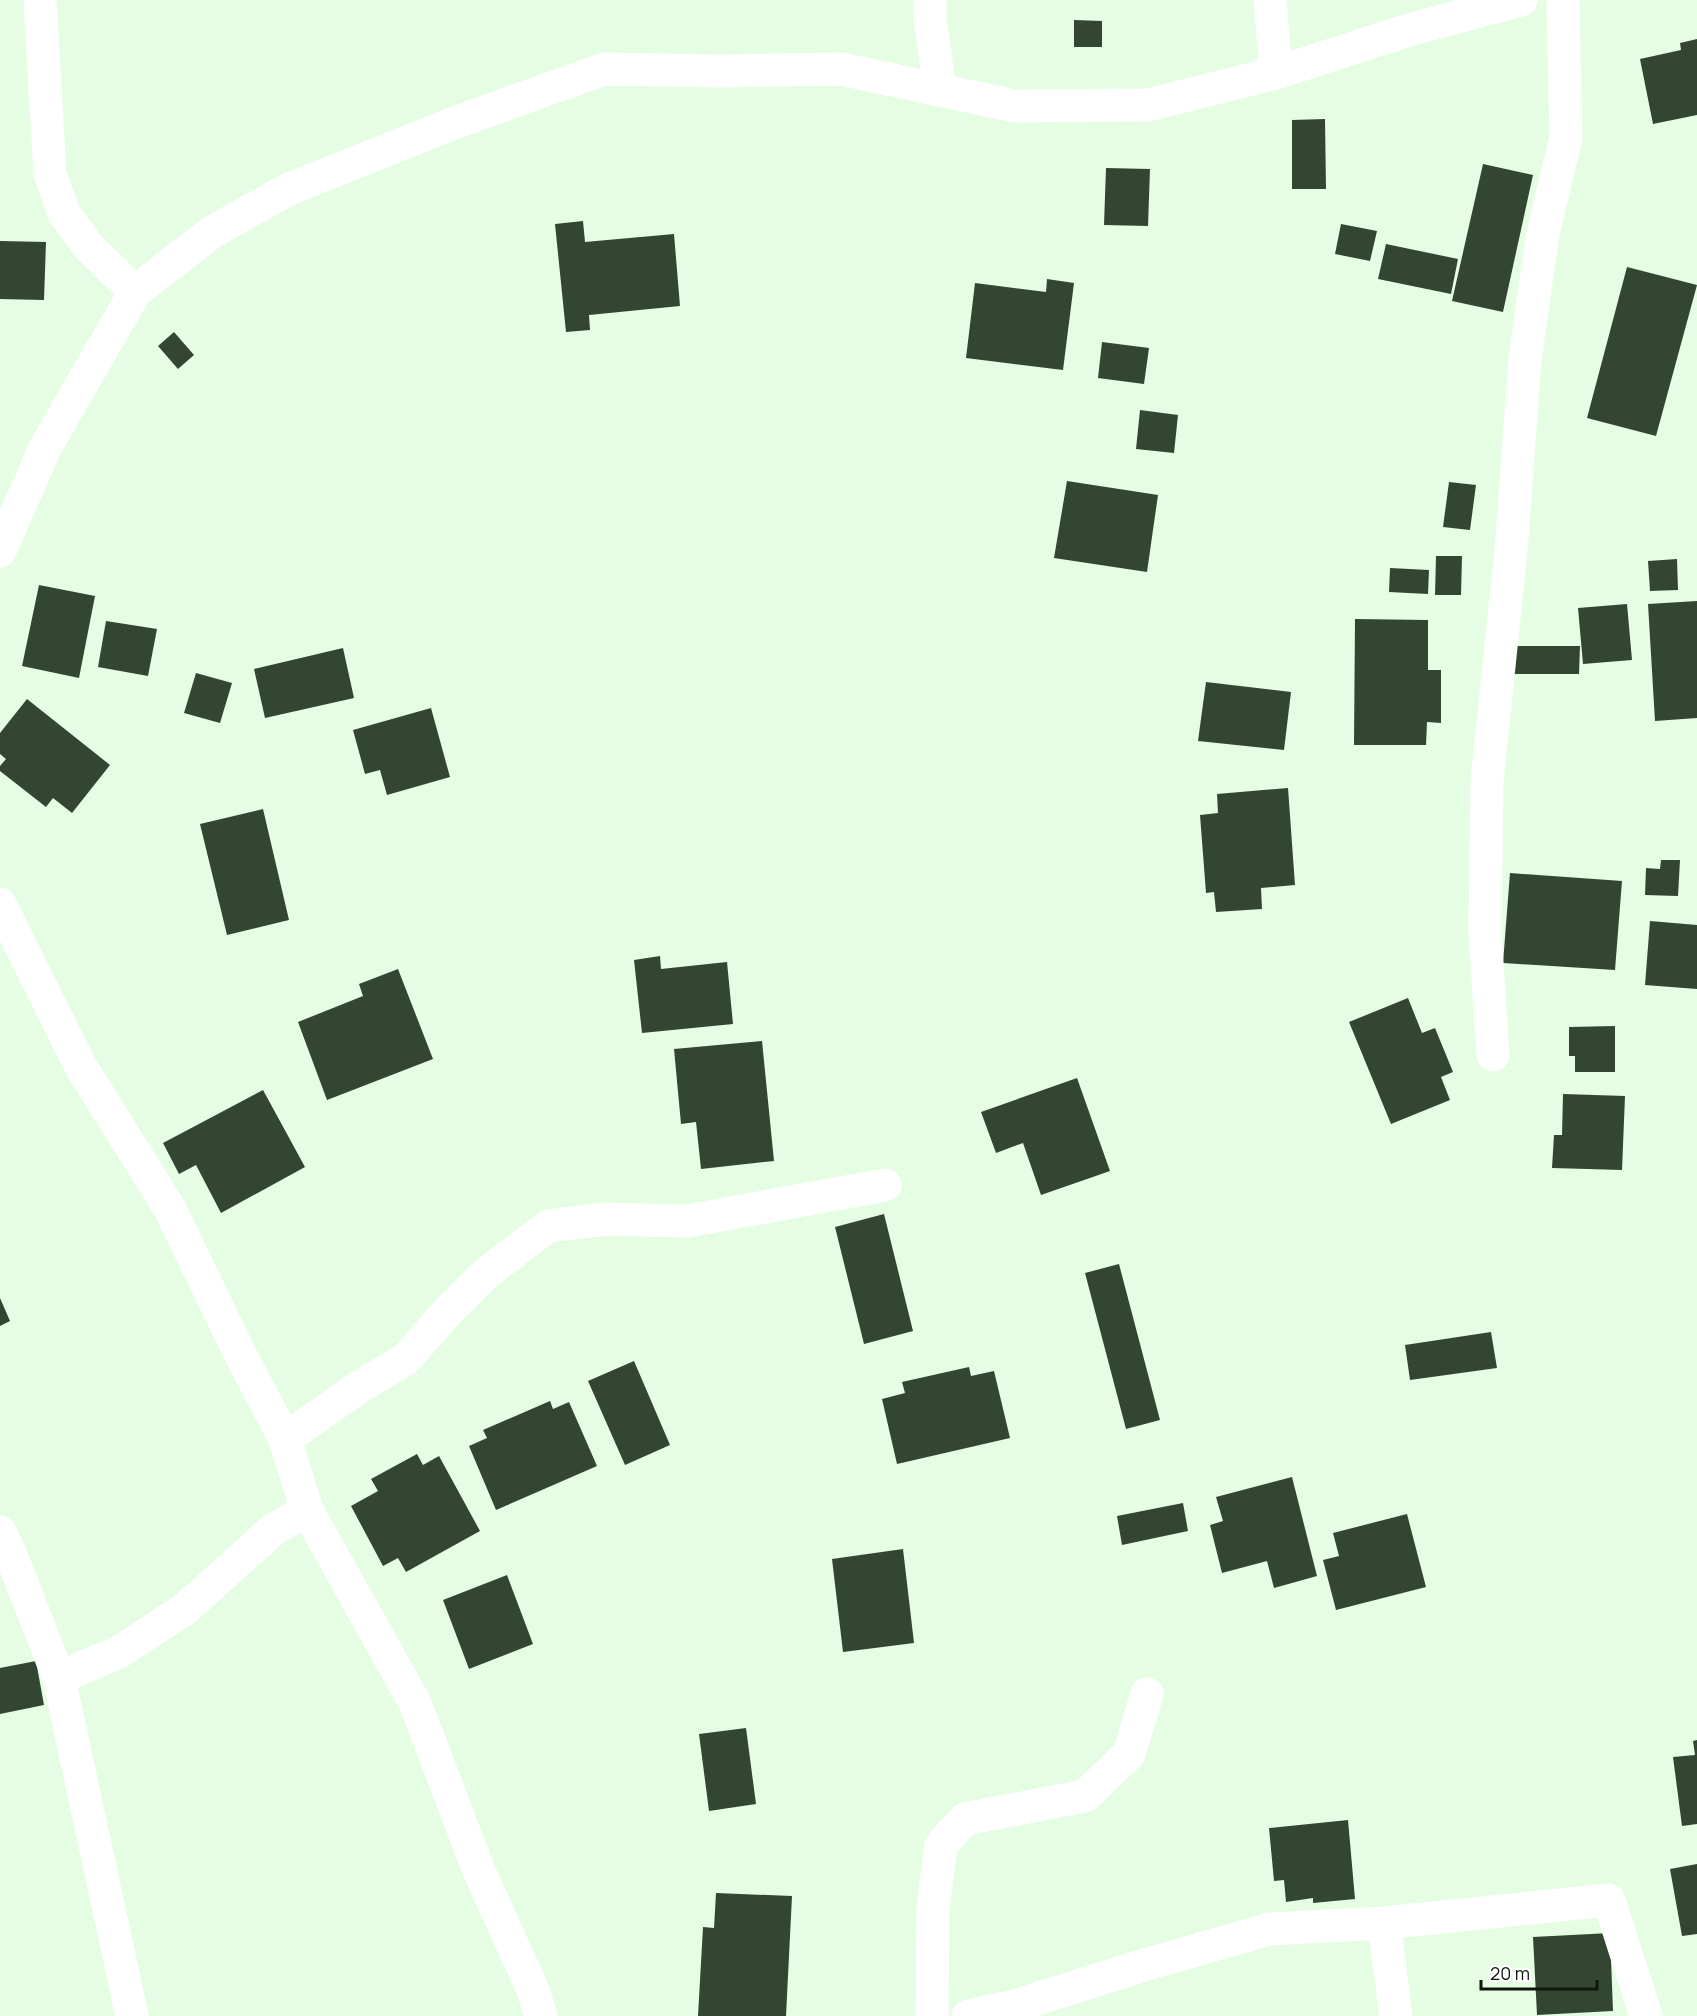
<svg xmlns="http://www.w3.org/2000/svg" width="1697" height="2016" viewBox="0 0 1697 2016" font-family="Manrope,sans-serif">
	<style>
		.building { fill: #334632 }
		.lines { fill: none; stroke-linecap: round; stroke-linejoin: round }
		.street { stroke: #fff; stroke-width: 33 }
	</style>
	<rect width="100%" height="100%" fill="#e5fde3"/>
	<path class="building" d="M1074,20L1102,21V47H1074Z
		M1697,39V115L1653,124L1640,59L1681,50L1680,43Z
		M1325,119L1326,189H1292V120Z
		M1483,164L1533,175L1503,312L1452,301Z
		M1106,168L1150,169L1148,226L1104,225Z
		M583,221L585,242L674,234L680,306L589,315L590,330L566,332L555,224Z
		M1341,224L1377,231L1370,261L1335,254Z
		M0,241L46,242L44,300L0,299Z
		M1386,244L1458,259L1451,294L1378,279Z
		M1627,267L1697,285L1656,436L1587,418Z
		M1047,279L1074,283L1063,370L966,358L975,283L1046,292Z
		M174,332L194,355L178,369L158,346Z
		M1102,342L1149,348L1144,384L1098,378Z
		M1140,410L1178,415L1174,453L1136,449Z
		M1067,481L1158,495L1147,572L1054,558Z
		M1449,482L1476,485L1470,530L1443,527Z
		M1436,556H1462L1461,595H1435Z
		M1677,559L1678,590L1650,591L1648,561Z
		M1390,568L1429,570L1428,594L1389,592Z
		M39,585L95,596L79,678L22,666Z
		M1697,601V718L1655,721L1648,604Z
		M1627,604L1632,660L1583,664L1578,608Z
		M1355,619L1428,620V670H1441V723L1427,722L1426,745H1354Z
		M106,621L157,629L148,676L98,667Z
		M1511,646H1580L1579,674H1511Z
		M343,648L354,698L265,718L254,669Z
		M196,673L232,683L220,723L184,713Z
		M1206,682L1291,692L1284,750L1198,741Z
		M27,699L110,765L72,813L53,798L46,807L0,771V766L6,759L0,754V733Z
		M431,708L450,777L387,795L380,770L365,774L353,730Z
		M1288,788L1295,885L1261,888L1262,909L1216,912L1214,892L1206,893L1200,815L1218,813L1217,794Z
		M263,809L289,920L227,935L200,824Z
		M1661,860H1680L1678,896L1645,895L1646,868L1660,869Z
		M1510,873L1622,881L1615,970L1503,963Z
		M1650,921L1697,925V989L1645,985Z
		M660,956L661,969L727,962L733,1024L642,1033L634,960Z
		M398,969L433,1059L327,1100L298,1022L363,996L359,984Z
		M1408,998L1422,1033L1435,1028L1453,1072L1441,1077L1450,1100L1391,1124L1349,1022Z
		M1615,1026V1072H1575V1056H1569V1027Z
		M762,1041L774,1161L701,1169L696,1122L681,1124L674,1049Z
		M1077,1078L1110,1171L1041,1195L1023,1143L996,1153L981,1112Z
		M263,1090L305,1167L221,1213L196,1165L179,1174L163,1143Z
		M1563,1094L1625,1096L1622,1170L1552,1168L1554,1135H1562Z
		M884,1214L913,1331L864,1344L835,1227Z
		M1119,1264L1160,1420L1126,1429L1085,1273Z
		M0,1298L10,1321L0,1326Z
		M1491,1332L1497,1368L1410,1380L1405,1345Z
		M634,1361L670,1445L625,1465L588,1381Z
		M969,1367L971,1376L994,1371L1010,1438L897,1464L882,1399L905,1393L902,1382Z
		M550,1401L553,1409L569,1402L597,1466L496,1510L469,1446L487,1438L483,1430Z
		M417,1454L423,1465L439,1456L480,1531L406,1572L398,1558L383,1566L351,1506L378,1491L371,1479Z
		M1292,1477L1317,1576L1274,1588L1267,1561L1222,1573L1210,1525L1223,1521L1216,1497Z
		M1183,1503L1188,1531L1122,1545L1117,1516Z
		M1407,1514L1426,1587L1336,1610L1323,1560L1339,1556L1333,1533Z
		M903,1549L914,1643L843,1652L832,1559Z
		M507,1575L533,1644L469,1669L443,1600Z
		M36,1661L44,1705L0,1714V1668Z
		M746,1728L756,1804L709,1811L699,1734Z
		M1697,1740V1824L1682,1826L1673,1757L1695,1755L1693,1741Z
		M1348,1820L1355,1899L1313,1903V1898L1286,1902L1284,1880L1274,1881L1269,1828Z
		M1697,1864V1934L1682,1936L1670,1869Z
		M716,1893L792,1896L786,2016H698L703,1927L714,1928Z
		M1610,1933L1613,2011L1537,2015L1533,1937Z"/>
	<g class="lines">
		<path class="street" d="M40,0L50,174L64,213L88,246L135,292
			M930,0V19L940,90
			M1270,0L1276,73
			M0,551L45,448L135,292L212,232L289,189L454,123L604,69L720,71L841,69L1015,106L1148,105L1276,73L1412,29L1521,0
			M0,904L80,1065L170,1209L240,1354L285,1439L307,1510L415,1703L479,1871L533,1990L541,2016
			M1493,1055L1485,932L1487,781L1511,551L1525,359L1543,233L1566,138L1563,0
			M285,1439L359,1387L406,1359L448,1311L489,1271L548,1226L605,1219L687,1221L885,1185
			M0,1532L11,1555L59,1678L132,2016
			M59,1678L119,1652L185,1609L274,1529L307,1510
			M1384,1923L1396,2016
			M932,2016L933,1908L941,1845L965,1819L1085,1796L1129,1754L1147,1694
			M968,2016L1018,2005L1144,1965L1269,1929L1384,1923L1609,1900L1646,2016"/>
	</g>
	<path d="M1481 1980v9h116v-9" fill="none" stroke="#0e170e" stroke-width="3"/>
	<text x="1490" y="1980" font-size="18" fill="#0e170e" stroke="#ffffff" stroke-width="4.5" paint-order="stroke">20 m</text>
</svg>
